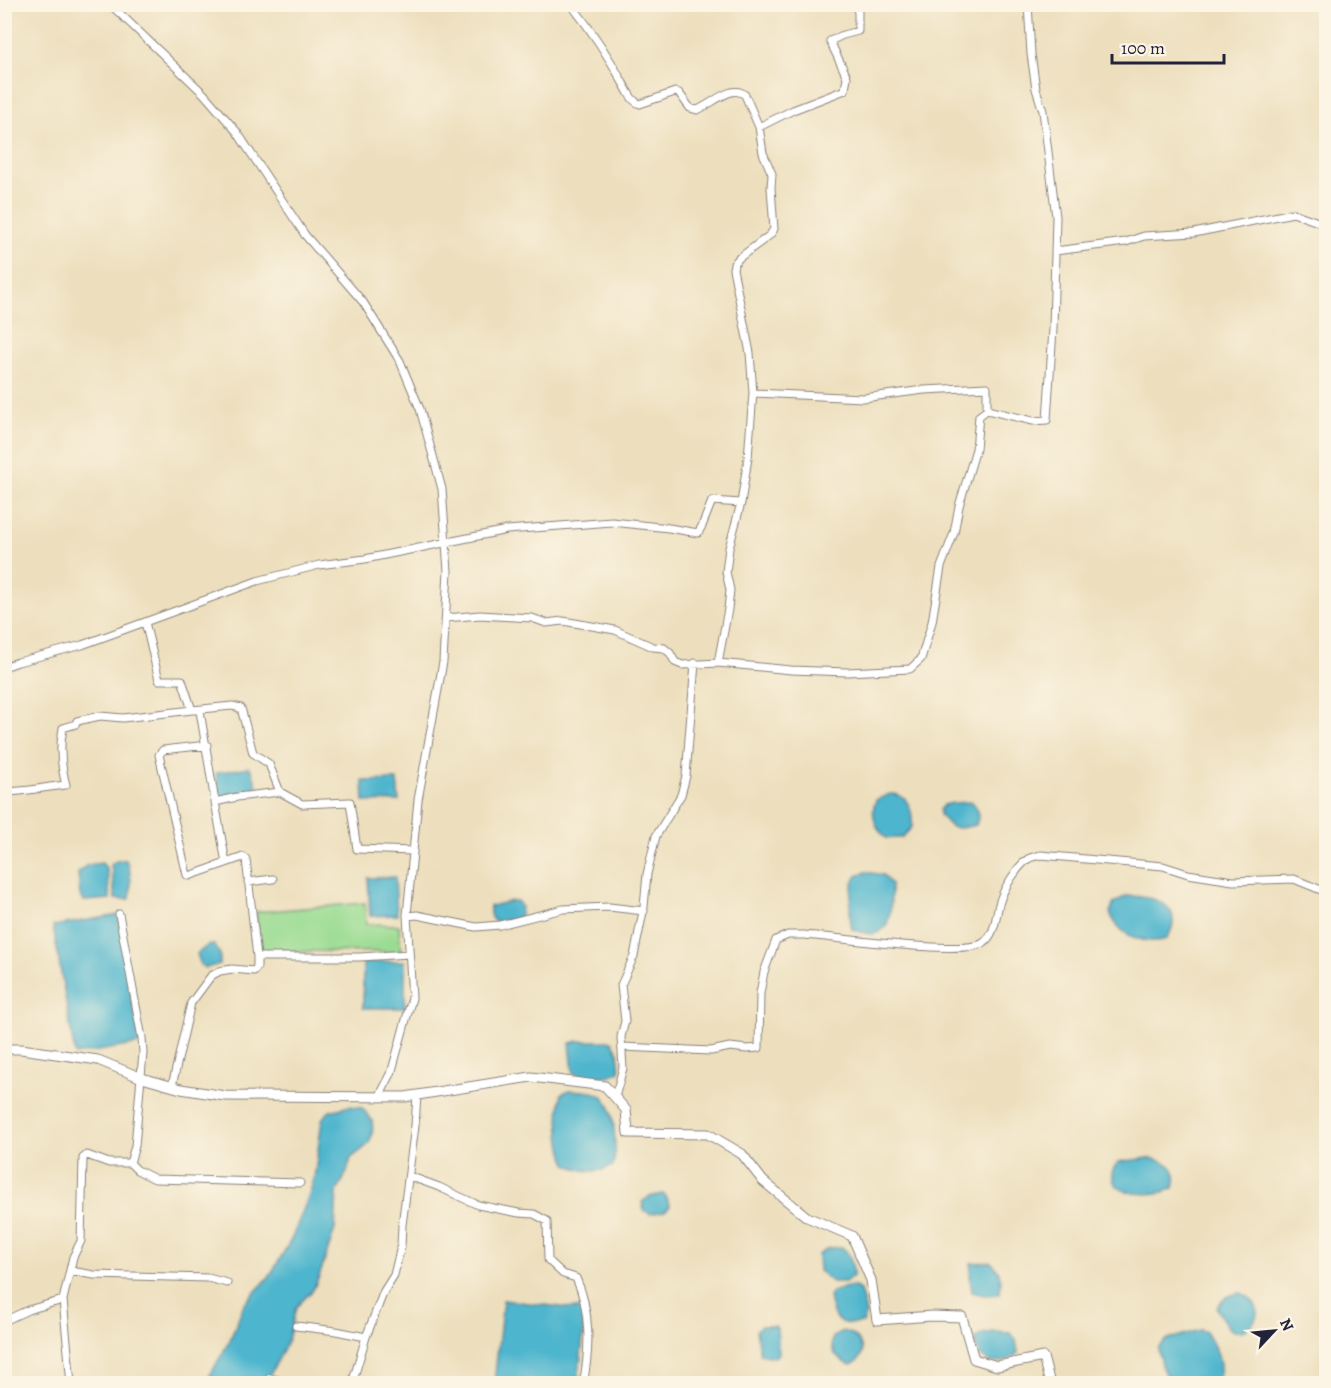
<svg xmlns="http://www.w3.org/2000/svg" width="1331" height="1388" viewBox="0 0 1331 1388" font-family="Alegreya,serif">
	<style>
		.pitch { fill: #9adb92; stroke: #5e7e66; stroke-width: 1.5 }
		.water { fill: #4eb5cd; stroke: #386c84; stroke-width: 1.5 }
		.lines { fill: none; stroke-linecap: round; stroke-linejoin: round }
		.street-casing { stroke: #88807c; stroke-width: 9 }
		.secondary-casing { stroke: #88807c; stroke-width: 11 }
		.street { stroke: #fff; stroke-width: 7 }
		.secondary { stroke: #fff; stroke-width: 9 }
	</style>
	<rect width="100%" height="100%" fill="#fcf5e5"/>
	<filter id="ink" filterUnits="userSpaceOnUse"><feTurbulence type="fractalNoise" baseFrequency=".0167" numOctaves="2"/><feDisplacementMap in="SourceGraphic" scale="12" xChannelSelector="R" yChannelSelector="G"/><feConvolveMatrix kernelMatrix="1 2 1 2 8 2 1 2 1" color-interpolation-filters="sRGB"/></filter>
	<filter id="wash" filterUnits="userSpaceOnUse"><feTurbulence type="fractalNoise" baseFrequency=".008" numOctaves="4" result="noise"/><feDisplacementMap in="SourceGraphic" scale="24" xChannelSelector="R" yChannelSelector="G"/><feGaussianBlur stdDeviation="1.35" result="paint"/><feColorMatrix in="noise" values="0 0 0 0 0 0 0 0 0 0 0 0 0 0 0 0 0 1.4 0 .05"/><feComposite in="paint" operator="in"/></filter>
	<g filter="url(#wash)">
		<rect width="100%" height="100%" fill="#eddfbd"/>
		<path class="pitch" d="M365,903L366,924L399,925L401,952L261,951L256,912Z"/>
		<path class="water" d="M249,767L252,771L257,786L254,791L220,798L216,773Z
			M397,780L399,801L364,802L363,781Z
			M890,794C909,793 913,812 912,827L902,838H886C875,827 870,814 876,800Z
			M972,802C979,808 979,817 976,825L960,828L951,827L940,815V810L944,805L953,803Z
			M119,860H126C132,872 131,886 130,899H115L111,864Z
			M102,863L107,869L110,899L84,901L80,895L78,873L87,865Z
			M866,872L883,875L891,884C891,915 892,946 852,929C849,918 849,884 857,876C858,875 864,873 866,872Z
			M395,877L397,915L370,916L368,878Z
			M1126,896C1153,896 1187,904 1167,939C1144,945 1118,936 1110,912L1114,903Z
			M512,901H517L521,906L520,916C507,923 487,929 490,906Z
			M118,915L140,1044L75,1055L53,926Z
			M208,945H214L220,954V964L206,968L201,965L197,954Z
			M405,961V1008H363V962Z
			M578,1041H612L618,1052L620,1071C608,1079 587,1078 573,1073L570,1043Z
			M570,1090C581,1091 599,1090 606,1100C615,1113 617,1151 613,1166C598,1173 582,1172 567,1164C559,1146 557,1112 562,1093Z
			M350,1106L362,1108L372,1120C375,1143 367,1146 351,1158L347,1172L337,1192L335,1229L320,1274L313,1290L296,1307L288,1340L266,1383L205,1384L230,1340L244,1304L270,1276L292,1238L310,1193L315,1173L322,1119L330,1111Z
			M1149,1158C1167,1161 1180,1167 1174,1188C1160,1195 1123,1198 1114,1182C1113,1179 1113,1175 1112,1172L1118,1162Z
			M662,1194L665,1195L670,1206L665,1211L650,1214L644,1210L642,1202L649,1197Z
			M842,1247C851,1254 853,1265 853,1276L845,1282H832L819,1271L818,1255L828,1248Z
			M991,1262C1001,1271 1003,1282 999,1294L984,1295L972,1292L970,1280L971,1263Z
			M847,1287H855L860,1290L866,1313L863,1323C837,1326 833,1322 829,1296L832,1292Z
			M1241,1293C1276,1308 1245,1342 1229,1328C1224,1323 1220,1314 1217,1308C1223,1298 1230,1294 1241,1293Z
			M503,1300L586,1310L578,1383L494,1384Z
			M761,1326H775L777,1329L779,1354L774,1357L760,1354L756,1330Z
			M1200,1330L1206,1332C1215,1347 1225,1364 1218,1381L1213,1384L1169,1383L1161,1365L1158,1348L1166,1340Z
			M843,1331C861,1335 871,1357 851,1365C838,1360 829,1352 833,1337Z
			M993,1332L1011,1333L1016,1340L1018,1353C1000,1369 978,1365 975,1339L982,1334Z"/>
	</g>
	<g filter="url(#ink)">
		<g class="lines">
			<g class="street-casing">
				<path id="street" d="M110,4L204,94L237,132L305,235L363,302L400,361L420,409L442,489L448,571L443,662L418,800L407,915L412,998L391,1074L379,1097
					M759,127L793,110L845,90L847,77L830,41L843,35L858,31V12L855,4
					M1055,251L1126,242L1144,236L1194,233L1293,213L1318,222L1326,221
					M753,393L863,398L924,390L987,387V410L1033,421L1047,420L1053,329L1056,217L1043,111L1036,89L1031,54L1028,4
					M446,618L480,615L532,618L546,623L563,621L615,630L653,647L664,648L670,653L675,662L682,665L718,663L728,609L730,590L726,572L729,548L741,503
					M718,663L791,670L847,672L910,669L921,659L932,622L941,567L954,533L959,506L976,449L979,416L987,410
					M4,667L18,662L82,645L145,622
					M200,711L215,802L237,797L280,792
					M207,745L163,750L159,755L187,875L189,876L226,863
					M4,792C25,792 45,787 66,785C61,766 59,747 63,728L76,724L77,721L100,716L123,718L192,710
					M215,802L226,863L243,857L246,859L257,957H360L409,954
					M413,851L357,849L350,802L302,804L280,792L269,764L253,753L241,708L232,706L192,710L182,680H159L145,622L257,581L319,565L365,559L507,530L612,522L669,528L698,533L702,526L712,501L741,503L748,458L753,393L750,353L733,269L734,264L739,258L770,235L774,229L771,188L772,174L763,153L759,127L745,95C732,83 711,105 697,110L690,108L679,93L675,92L640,104C631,101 628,91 623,83C608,55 591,30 571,4
					M248,882L273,879
					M407,916L417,915L476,927L500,925L563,909L609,907L644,911
					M622,1047L711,1051L730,1047L747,1049L759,1048L760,993L764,972L776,940L788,935H804C834,937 965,956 983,943C997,933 995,915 1000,901C1004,888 1017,867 1028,859C1031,857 1037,856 1041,855L1163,866L1188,874L1233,881L1294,879L1326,892
					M172,1086L191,1003L211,976L220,971L232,969L254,971L257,967V957
					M615,1097L623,1068L621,1037L625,1021L621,985L634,956L644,907L647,874L656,836L681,795L686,776L695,663
					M130,1163L137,1170L155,1179L300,1183
					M409,1176L439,1187L478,1205L519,1213L534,1214L547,1221L548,1260L563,1274L576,1278C591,1310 590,1350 583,1384
					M71,1271L94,1275L208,1278L227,1283
					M4,1321L28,1310L63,1300
					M296,1326L336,1331L366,1337
					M270,1378L294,1384
					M71,1384L63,1300L73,1257L81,1241L83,1158L87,1155L109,1163H130L135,1146L143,1053L142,1038L119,914
					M352,1384L366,1337L384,1291L394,1275L401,1246L402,1225L415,1126L417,1095"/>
			</g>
			<g class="secondary-casing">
				<path id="secondary" d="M4,1049H21L98,1060L142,1078L181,1089L225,1096L405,1097L531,1077L605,1086L626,1110L628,1133L708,1134L742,1154L763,1181L807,1217L852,1236L871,1280L877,1320L932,1316L962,1317L974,1359L997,1366L1043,1357L1050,1384
					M1319,1384L1326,1379"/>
			</g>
			<use href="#street" class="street"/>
			<use href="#secondary" class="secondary"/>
		</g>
	</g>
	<rect width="1331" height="1388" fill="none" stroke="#fcf5e5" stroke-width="24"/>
	<g transform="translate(1274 1331) rotate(64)" stroke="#fcf5e5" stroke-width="4.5" paint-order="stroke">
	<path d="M0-4.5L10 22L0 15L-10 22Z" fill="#22223b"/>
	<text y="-9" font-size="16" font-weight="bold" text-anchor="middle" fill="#22223b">N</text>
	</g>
	<path d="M1112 54v9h112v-9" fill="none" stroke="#22223b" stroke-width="3"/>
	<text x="1121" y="54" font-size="18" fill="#22223b" stroke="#fcf5e5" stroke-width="4.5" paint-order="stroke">100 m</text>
</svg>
